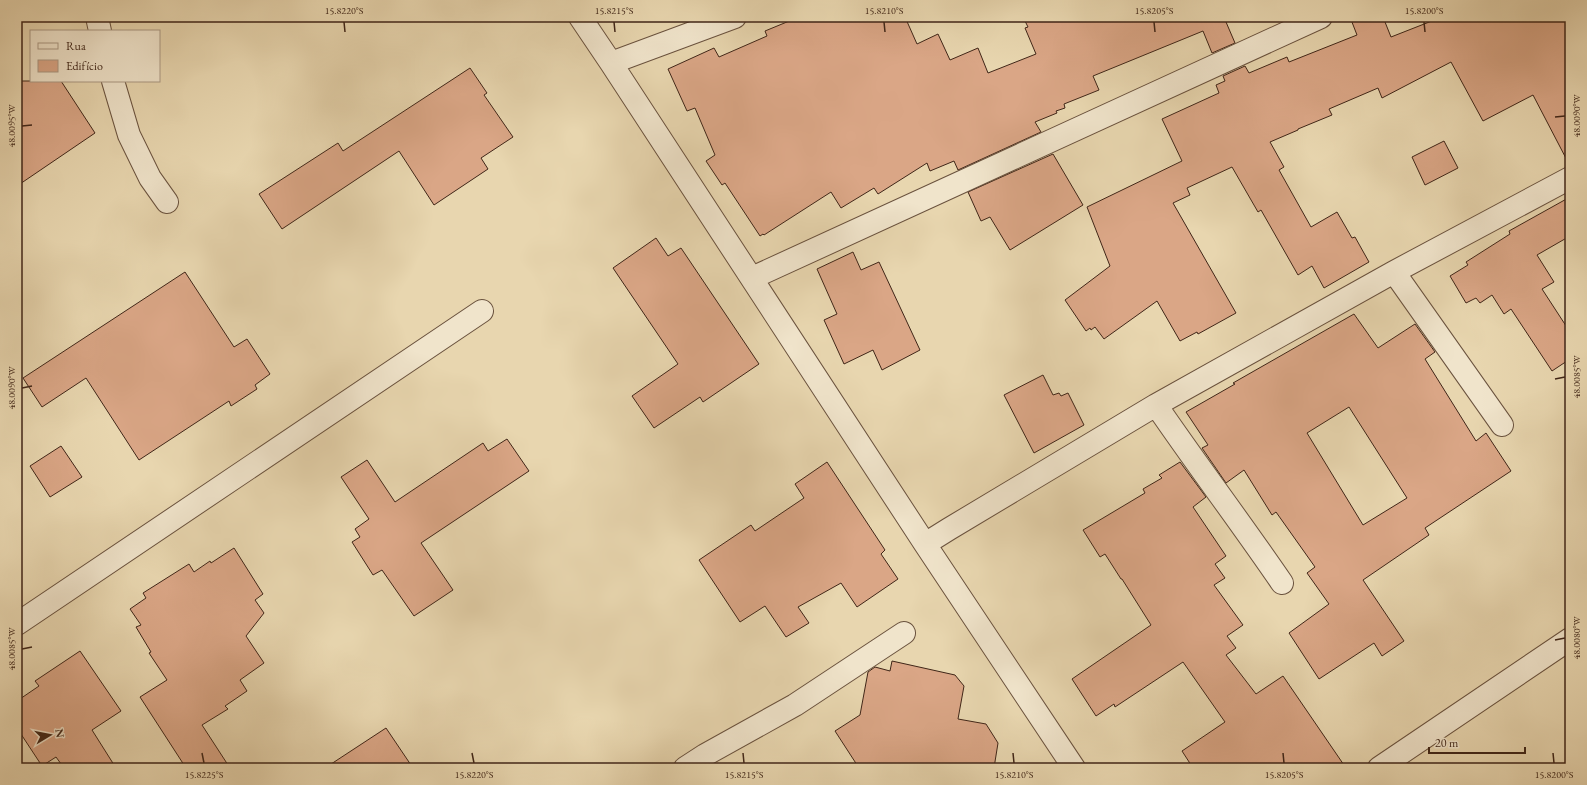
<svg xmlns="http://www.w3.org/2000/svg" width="1587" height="785" viewBox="0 0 1587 785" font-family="'EB Garamond',serif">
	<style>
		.building { fill: #daa686; stroke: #402618; fill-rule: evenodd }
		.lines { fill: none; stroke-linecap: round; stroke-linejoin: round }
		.minor-casing { stroke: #6a523e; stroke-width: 24 }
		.minor { stroke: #f0e4cb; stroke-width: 22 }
		.ticks { fill: none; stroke: #402618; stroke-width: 1.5 }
		.neatline { fill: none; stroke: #402618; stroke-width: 1.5 }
		.ticks-label { font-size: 10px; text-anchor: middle; fill: #402618 }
	</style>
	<rect width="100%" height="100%" fill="#e8d6af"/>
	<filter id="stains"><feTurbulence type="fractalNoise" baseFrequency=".005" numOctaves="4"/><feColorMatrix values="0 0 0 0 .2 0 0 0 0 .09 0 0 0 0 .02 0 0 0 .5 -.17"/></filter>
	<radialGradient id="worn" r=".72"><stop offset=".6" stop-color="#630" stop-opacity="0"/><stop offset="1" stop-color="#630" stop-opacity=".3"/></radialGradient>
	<path class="building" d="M799,17H905L917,44L938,34L950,60L978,48L988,73L1036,54L1025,28L1028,27L1023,17H1235L1226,22L1235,43L1212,53L1203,31L1093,76L1099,90L1064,104L1065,108L1056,111L1057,113L1035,122L1041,132L958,170L954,161L930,171L927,163L878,194L874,188L841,208L831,192L764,235L763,234L760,236L725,183L722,185L706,161L715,155L695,108L687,111L668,69L714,48L719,57L767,36L765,31Z
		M1350,17H1383L1391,37L1442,17H1570V166L1533,95L1483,121L1451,62L1382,98L1378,88L1329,109L1332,115L1298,129V130L1270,142L1284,167L1279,170L1311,227L1337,212L1352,238L1355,237L1369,262L1324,288L1312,266L1298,275L1261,210L1258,212L1232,167L1187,188L1190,195L1173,203L1236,313L1198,334L1197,332L1180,341L1157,301L1104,339L1095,327L1091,330L1090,328L1086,331L1065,300L1110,266L1087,207L1182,161L1162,119L1219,93L1216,85L1225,81L1223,76L1245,66L1249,73L1287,57L1289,62L1357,35Z
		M470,68L487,93L484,95L513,137L481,158L488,169L434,205L399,151L282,229L259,194L338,143L343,151Z
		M17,81H61L95,133L17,186Z
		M1444,141L1458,168L1425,185L1412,157Z
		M1053,154L1083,205L1010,250L990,217L981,221L968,192Z
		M1570,197V236L1537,255L1554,282L1542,289L1570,332V359L1552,371L1511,309L1504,314L1492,295L1480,303L1476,298L1466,303L1450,276L1468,265L1466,262L1510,234L1509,231Z
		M656,238L668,256L681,248L759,364L703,402L700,397L654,428L632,396L678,364L613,268Z
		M853,252L861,270L879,262L920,350L882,370L873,350L844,364L824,320L837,314L817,269Z
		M185,272L234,347L247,339L270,374L255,385L257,389L231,406L229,401L139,460L86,378L42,407L23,378Z
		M1354,314L1378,348L1415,324L1435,352L1425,359L1476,441L1486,433L1511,471L1425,528L1429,535L1363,580L1404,641L1382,656L1374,643L1319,679L1289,633L1329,604L1307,573L1315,567L1276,512L1272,515L1244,470L1226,483L1202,448L1208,445L1186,412L1235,384L1233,383ZM1349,407L1407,498L1363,525L1307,433Z
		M1043,375L1053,395L1059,393L1061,396L1068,393L1084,425L1034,453L1004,395Z
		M507,439L529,471L421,543L453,590L414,616L382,570L373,575L352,542L360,537L355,529L369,519L341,477L367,460L395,502L483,443L488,451Z
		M61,446L82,477L50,497L30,466Z
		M827,462L885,550L881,554L898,579L857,607L841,583L798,607L809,623L786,637L765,606L740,622L699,560L751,525L755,531L804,498L795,484Z
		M1180,462L1206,497L1193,507L1226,556L1215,564L1225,578L1214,585L1243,625L1227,636L1236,648L1226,655L1256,694L1283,676L1346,768H1193L1182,751L1225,722L1183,662L1115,707L1114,704L1096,716L1072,679L1151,625L1122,579H1121L1105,554L1100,557L1083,530L1145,493L1143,489L1162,478L1159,475Z
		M234,548L263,594L255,600L264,613L246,636L264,663L240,680L247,691L225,706L228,709L202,725L230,768H186L140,697L167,680L149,653L151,652L136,627L141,625L130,609L146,598L143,593L189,564L194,572L210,561L211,563Z
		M80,651L121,711L92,730L116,768H64L56,757L42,766L17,728V701L39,686L35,681Z
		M892,661L955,675L964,686L958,719L986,724L998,743L994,768H859L835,731L860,715L868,672L875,667L890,671Z
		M386,728L413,768H325Z"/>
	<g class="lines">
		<g class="minor-casing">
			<path id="minor" d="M97,17L100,31
				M580,17L611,63L925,544L1074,768
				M611,63L735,17
				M113,81L129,135L150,178L167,202
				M1394,272L1502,425
				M752,278L1321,17
				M1156,405C1197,465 1241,523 1282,583
				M925,544L949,529L1156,405L1394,272L1570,178
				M17,624L482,311
				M685,768L705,755L795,705L904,633
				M1379,768L1570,639"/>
		</g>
		<use href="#minor" class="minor"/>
	</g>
	<path class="ticks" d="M344,22L345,32M614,22L615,32M884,22L885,32M1154,22L1155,32M1424,22L1425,32M1555,117L1565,116M22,126L32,125M1555,379L1565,377M22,388L32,386M1555,640L1565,638M22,649L32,647M202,753L204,763M472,753L474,763M743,753L744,763M1013,753L1014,763M1283,753L1284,763M1553,753L1554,763"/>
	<rect width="1587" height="785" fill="none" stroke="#e8d6af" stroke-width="44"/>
	<rect x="30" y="30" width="130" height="52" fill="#f0e4cb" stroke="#aa9883"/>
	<rect x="38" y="43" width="20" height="6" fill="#f0e4cb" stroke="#aa9883"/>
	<text x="66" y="50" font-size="12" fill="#402618">Rua</text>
	<rect x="38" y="60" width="20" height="12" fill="#daa686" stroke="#aa9883"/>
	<text x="66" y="70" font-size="12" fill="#402618">Edifício</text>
	<g transform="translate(50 735) rotate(80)" stroke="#f0e4cb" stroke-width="3" paint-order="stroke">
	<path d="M0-3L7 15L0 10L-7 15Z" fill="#402618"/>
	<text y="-6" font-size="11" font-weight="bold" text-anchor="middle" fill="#402618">N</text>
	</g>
	<path d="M1429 747v6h96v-6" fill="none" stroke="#402618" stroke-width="2"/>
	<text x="1435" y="747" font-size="12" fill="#402618" stroke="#f0e4cb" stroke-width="3" paint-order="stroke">20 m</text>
	<rect x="22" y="22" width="1543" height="741" class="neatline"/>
	<g class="ticks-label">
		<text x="344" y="14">15.8220°S</text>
		<text x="614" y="14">15.8215°S</text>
		<text x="884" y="14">15.8210°S</text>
		<text x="1154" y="14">15.8205°S</text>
		<text x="1424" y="14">15.8200°S</text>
		<text transform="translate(1576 116) rotate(-90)" y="4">48.0090°W</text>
		<text transform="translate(11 126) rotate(-90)" y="4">48.0095°W</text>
		<text transform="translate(1576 377) rotate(-90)" y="4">48.0085°W</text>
		<text transform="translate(11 388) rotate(-90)" y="4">48.0090°W</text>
		<text transform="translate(1576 638) rotate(-90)" y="4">48.0080°W</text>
		<text transform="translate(11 649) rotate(-90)" y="4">48.0085°W</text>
		<text x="204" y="778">15.8225°S</text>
		<text x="474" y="778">15.8220°S</text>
		<text x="744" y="778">15.8215°S</text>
		<text x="1014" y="778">15.8210°S</text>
		<text x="1284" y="778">15.8205°S</text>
		<text x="1554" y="778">15.8200°S</text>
	</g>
	<rect width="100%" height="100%" filter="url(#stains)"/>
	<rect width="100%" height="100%" fill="url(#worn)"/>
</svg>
